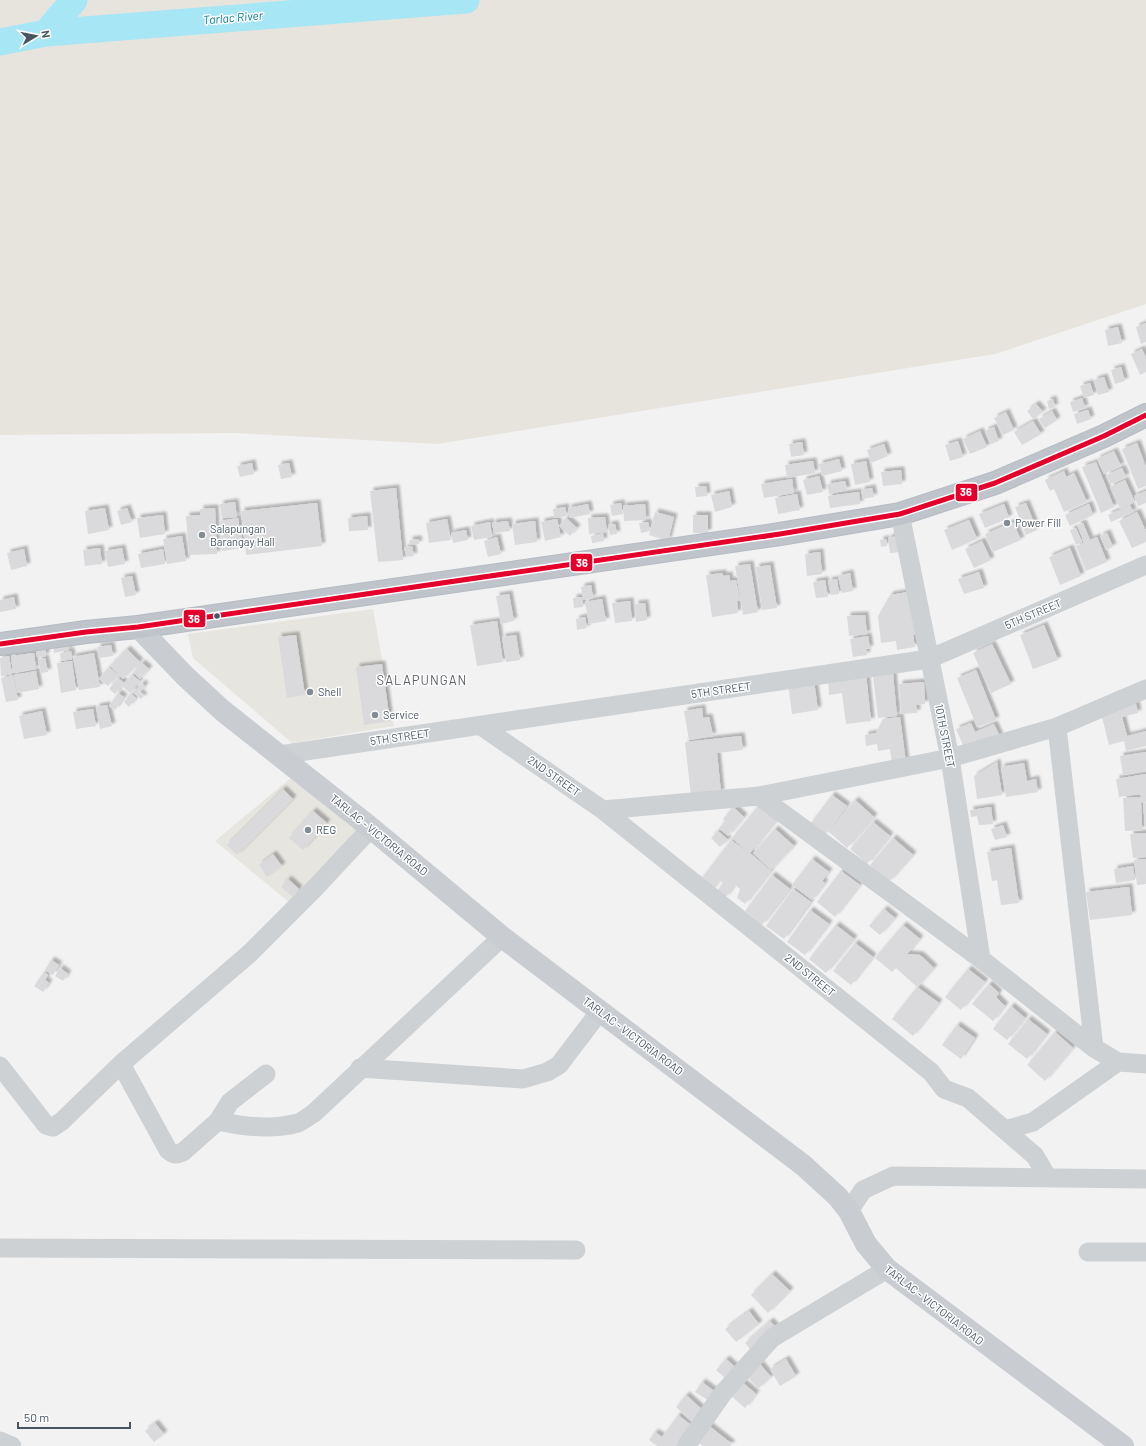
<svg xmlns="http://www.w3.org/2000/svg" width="1146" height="1446" viewBox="0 0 1146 1446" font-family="Barlow,sans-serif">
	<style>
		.commercial { fill: #e7e5e0 }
		.sand { fill: #e7e4de }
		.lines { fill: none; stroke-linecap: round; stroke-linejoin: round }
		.river { stroke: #a6e6f5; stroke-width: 27 }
		.building { fill: #dadadc; filter: url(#shadow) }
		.highway-casing { stroke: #b6bcc3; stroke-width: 24 }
		.minor { stroke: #ced1d3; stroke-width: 19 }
		.major { stroke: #c9cdd1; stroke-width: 22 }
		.highway { stroke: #bec4c9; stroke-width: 22 }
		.bus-1-casing { stroke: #fff; stroke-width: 8 }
		.bus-1 { stroke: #e4002b; stroke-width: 5 }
		.poi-dot { fill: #838c94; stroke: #fff; stroke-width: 1.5 }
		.bus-dot { fill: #475561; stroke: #fff; stroke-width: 1.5 }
		.labels { text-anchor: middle; stroke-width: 3; stroke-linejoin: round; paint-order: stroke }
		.poi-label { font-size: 11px; fill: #475561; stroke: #fff; text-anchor: start }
		.street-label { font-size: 11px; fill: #475561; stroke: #fff }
		.water-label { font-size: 12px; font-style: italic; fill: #037c99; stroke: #fff }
		.quarter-label { font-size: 13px; letter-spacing: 1px; fill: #5d6267; stroke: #fff }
		.line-badge { stroke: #fff; stroke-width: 1.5 }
		.badge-label { font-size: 11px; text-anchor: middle; font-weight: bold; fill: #fff }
	</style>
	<defs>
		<filter id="shadow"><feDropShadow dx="3.5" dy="-3.5" stdDeviation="1" flood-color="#0004"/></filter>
	</defs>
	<rect width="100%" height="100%" fill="#f3f2f2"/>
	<path class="commercial" d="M373,609L394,726L292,743L193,658L188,634Z
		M293,776L363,835L290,903L215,841Z"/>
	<path class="sand" d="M0,0H1146V304L995,354L437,444L237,433L0,435Z"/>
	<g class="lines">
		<path class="river" d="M46,33L74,0
			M0,42L46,33L466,0"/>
	</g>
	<path class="building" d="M1146,323V342L1141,344L1136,327Z
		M1118,327L1122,343L1108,346L1105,330Z
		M1142,349L1146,358V372L1140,375L1131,354Z
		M1121,367L1125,381L1115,384L1111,370Z
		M1104,377L1109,392L1098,395L1094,380Z
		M1090,383L1094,395L1084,398L1080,386Z
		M1082,398L1085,408L1073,412L1070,402Z
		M1053,399L1055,407L1049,409L1047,401Z
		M1036,404L1043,412L1033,419L1027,411Z
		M1088,410L1091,419L1077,424L1074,414Z
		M1052,411L1057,420L1045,428L1039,419Z
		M1006,412L1014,430L1003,435L994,418Z
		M1033,421L1041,434L1022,445L1014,432Z
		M994,427L999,441L991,444L985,431Z
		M980,431L987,447L970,454L963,439Z
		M958,441L963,457L950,461L945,445Z
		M802,442L804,455L791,457L789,444Z
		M1137,443L1146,467V486L1138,489L1122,449Z
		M884,444L888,456L871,463L867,450Z
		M1114,451L1121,466L1104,474L1097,459Z
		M839,459L842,471L822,476L819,464Z
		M813,461L815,473L787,478L785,465Z
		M866,461L870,482L855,485L851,464Z
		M1096,462L1114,507L1101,513L1082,467Z
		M252,463L254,474L240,477L237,466Z
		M289,463L292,477L281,479L278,465Z
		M1122,468L1126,477L1110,484L1106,475Z
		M901,470L902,484L883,486L881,472Z
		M1064,471L1066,477L1074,473L1087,502L1064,512L1054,489L1050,491L1045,480Z
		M819,476L823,492L807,495L803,480Z
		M792,479L794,493L764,498L761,484Z
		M1125,480L1135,502L1120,509L1110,487Z
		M845,481L847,490L829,494L827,484Z
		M706,486L707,496L696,497L695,487Z
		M396,488L403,560L378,562L370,491Z
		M872,488L874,497L863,499L861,490Z
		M729,491L732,507L715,512L711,495Z
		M1146,491V503L1138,506L1134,496Z
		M859,492L860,504L830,508L828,496Z
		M797,494L800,510L778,514L775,498Z
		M235,502L237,517L222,518L220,504Z
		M317,503L322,546L246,555L241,511Z
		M621,503L623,514L612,516L610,505Z
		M1026,503L1037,530L1026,535L1015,507Z
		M588,504L590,514L570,518L568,508Z
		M645,504L646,520L624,521L623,506Z
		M1004,504L1009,518L985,528L979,514Z
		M1089,504L1093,515L1070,526L1065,515Z
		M1130,505L1133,512L1111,522L1108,515Z
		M565,507L567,516L554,518L553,509Z
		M105,508L109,530L88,534L85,511Z
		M127,508L132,522L121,525L117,511Z
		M215,508L217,554L189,555L186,516L200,515V509Z
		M655,512L674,517L668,541L649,535Z
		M1137,512L1146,531V542L1132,548L1119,521Z
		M163,515L165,534L140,538L137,518Z
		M693,515H708V533H693Z
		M367,516L368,530L349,531L348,518Z
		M605,517L607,532L589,534L588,518Z
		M238,518L240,532L221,534L219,521Z
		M566,518L577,528L570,536L559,526Z
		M447,519L451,540L429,543L426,523Z
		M557,519L561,537L545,541L541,522Z
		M969,520L977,539L952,550L944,530Z
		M508,521L510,531L494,533L492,523Z
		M535,521L537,542L515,545L512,524Z
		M490,522L492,537L474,540L471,526Z
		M648,522L650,531L641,533L639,523Z
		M1013,522L1021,540L993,552L985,534Z
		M1083,523L1090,540L1084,542L1077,525Z
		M615,524L617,534L610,535L608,525Z
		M1076,528L1082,542L1076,545L1070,530Z
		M466,530L468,540L453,543L451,533Z
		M241,533L243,548L222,551L220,536Z
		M603,533L604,541L592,543L591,536Z
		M1107,533L1113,547L1106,550L1100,536Z
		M182,536L186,561L167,564L163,539Z
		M898,536L900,552L890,553L888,538Z
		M497,537L501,554L488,557L484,541Z
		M1097,537L1107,562L1086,571L1076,546Z
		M418,539L419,544L410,545L409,540Z
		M886,539L887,546L881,547L880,540Z
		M982,541L991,560L974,568L965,549Z
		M412,546L414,556L407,557L404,548Z
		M100,548L102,564L85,566L83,550Z
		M122,548L125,564L108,567L105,551Z
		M1070,548L1081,576L1060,585L1049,557Z
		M24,549L27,566L11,570L7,553Z
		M163,549L165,564L141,568L138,554Z
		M820,552L822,574L807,576L805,554Z
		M750,564L758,612L743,615L735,566Z
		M770,565L777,608L762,610L756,567Z
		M979,572L984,588L964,594L958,579Z
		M723,573V576L729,575L730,581L736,580L740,600L737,601L738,613L712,617L706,575Z
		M850,573L853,591L842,593L838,576Z
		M132,576L136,595L125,597L121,578Z
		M837,579L839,594L831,595L828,581Z
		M825,580L828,597L816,598L813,582Z
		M591,585L593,598L583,600L581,587Z
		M908,592L918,634L913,635L915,647L897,650L896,641L881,643L878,616L890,595Z
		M509,594L514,621L501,624L496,596Z
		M14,597L16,609L0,612V600Z
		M582,597L583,607L574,608L573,598Z
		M602,599L606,621L589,624L585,602Z
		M630,601L632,621L615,623L612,603Z
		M645,603L647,620L636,622L635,604Z
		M865,615L867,634L849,636L847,616Z
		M585,617L587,628L577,630L576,619Z
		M497,621L503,662L477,666L470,625Z
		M1044,625L1058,660L1033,669L1020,635Z
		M296,635L305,695L287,698L278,637Z
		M516,635L520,660L506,662L502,637Z
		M868,636L870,649H866L867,655L853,657L850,639Z
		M68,640L69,650L54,653L53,643Z
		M992,644L1011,684L991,693L973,653Z
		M111,645L113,656L99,658L97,647Z
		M45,647L46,656L37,657L36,649Z
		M127,649L140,662L123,679L110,666Z
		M71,651L72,659L61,661L60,653Z
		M34,653L36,669L13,673L11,656Z
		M94,653L100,687L79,690L73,657Z
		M9,656L12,674L1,676L0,658Z
		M45,658L48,672L41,673L38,659Z
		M72,661L76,690L61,693L57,663Z
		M142,663L149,669L140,679L133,672Z
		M382,664L390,721L364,725L356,667Z
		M109,667L118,675L108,686L99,679Z
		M976,670L996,720L977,727L957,678Z
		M36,671L39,689L17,693L14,675Z
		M866,674L871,721L846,724L842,693L829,695L828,679Z
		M893,674L897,716L878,718L873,676Z
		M13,675L18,700L6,702L1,678Z
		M132,675L140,681L130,693L122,686Z
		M118,678L124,683L115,694L109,689Z
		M814,681L818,710L792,714L788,684Z
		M924,682L925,704L916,705L917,713L901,714L899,684Z
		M142,683L145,686L140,692L137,689Z
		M135,689L144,696L141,699L132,692Z
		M118,693L124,697L115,710L109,706Z
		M131,693L136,698L129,707L124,702Z
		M1135,700L1138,713L1122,717L1127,736L1146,731V746L1126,751L1124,741L1109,745L1100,709Z
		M107,705L112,726L100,729L96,707Z
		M702,708L703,718L709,717L713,736L689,740L684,711Z
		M93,709L96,726L76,729L73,712Z
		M42,711L47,735L24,739L19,716Z
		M900,717L906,763L892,765L890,749L878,751L877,744L866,746L865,735L876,733L883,719Z
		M971,723L975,732L994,724L1000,737L966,752L956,729Z
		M741,736L743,750L717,753L721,793L691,796L685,742Z
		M1146,752V771L1123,775L1120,756Z
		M997,762L1002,795L977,799L974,776Z
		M1024,763L1027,781L1036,779L1038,792L1006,797L1001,767Z
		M1146,774V802L1141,803L1142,830L1125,831L1123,798L1141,797L1140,794L1119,797L1116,779Z
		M283,789L293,799L237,855L227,845Z
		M832,795L847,806L829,831L855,800L874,817L847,848L828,831L825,835L810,824Z
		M1143,803H1146V826H1145Z
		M758,806L776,821L750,853L771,871L745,904L737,898L740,889L735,885L725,898L717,891L723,883L720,880L710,892L698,883L731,840L748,852L732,838Z
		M733,807L744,817L728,836L719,828L725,821L723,819Z
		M991,807L993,824L979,825L977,816L971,817L970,810Z
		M313,811L327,823L303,850L289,838Z
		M873,822L890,836L867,864L850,849Z
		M1003,825L1007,837L995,840L991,829Z
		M775,829L794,846L771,870L753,853Z
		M718,831L728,840L720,847L711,838Z
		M1146,833V857L1133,858L1130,834Z
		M893,838L913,855L889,882L870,865Z
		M1011,848L1019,903L1001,905L997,880L992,881L987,852Z
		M273,854L282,866L267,877L259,865Z
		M812,859L829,872L822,881L825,883L812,900L792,885Z
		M1146,859V884L1137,885L1134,860Z
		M1133,866L1135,880L1116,883L1114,869Z
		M841,871L860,885L835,917L817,902Z
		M772,875L790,889L762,925L745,911Z
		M288,879L299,889L293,897L281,887Z
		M1129,887L1132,915L1090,920L1086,892Z
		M793,889L811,902L784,939L766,926Z
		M884,909L895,918L880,935L869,926Z
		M810,910L829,924L805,955L787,942Z
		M836,925L854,939L826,973L809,959Z
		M903,925L920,939L907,954L920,955L934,968L917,987L896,968L892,972L875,958Z
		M855,943L873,957L851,985L833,971Z
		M51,960L59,965L53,975L45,970Z
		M60,968L68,974L63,981L55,976Z
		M968,969L985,982L961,1010L945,997Z
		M44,972L48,975L45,980L49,983L43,992L34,986Z
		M989,984L999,993L996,997L1005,1006L993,1021L972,1004Z
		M917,987L939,1003L913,1036L892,1019Z
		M1011,1006L1025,1018L1007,1040L993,1029Z
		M1028,1019L1047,1034L1027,1059L1008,1044Z
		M957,1025L975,1038L961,1059L942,1045Z
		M1055,1032L1073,1048L1045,1081L1027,1065Z
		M772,1274L790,1291L768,1313L751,1295Z
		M749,1311L759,1324L736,1342L725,1329Z
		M770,1321L782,1334L757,1357L745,1343Z
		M726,1359L735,1367L725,1378L716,1370Z
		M786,1359L796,1376L780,1386L770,1369Z
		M759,1363L771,1377L758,1389L746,1375Z
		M702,1382L718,1394L712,1403L695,1392Z
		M742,1382L756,1394L745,1408L730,1395Z
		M686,1395L707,1414L696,1426L676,1407Z
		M678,1415L695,1428L682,1446H657L649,1440L655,1432L662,1437Z
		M155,1423L164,1434L154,1442L145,1431Z
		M708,1425L732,1444L730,1446H703L696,1441Z"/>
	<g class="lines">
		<g class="highway-casing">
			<path id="highway" d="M0,644L86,632L138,627L780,534L900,514L995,483L1104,436L1146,415"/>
		</g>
		<path class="minor" d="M900,514L950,758L981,959
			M481,726L603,810L931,1072L944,1089L968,1098L1005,1130L1033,1122L1118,1062L1146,1064
			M1057,727L1094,1048
			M279,755L929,659L1146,565
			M759,796L981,959L1094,1048L1118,1062
			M603,810L759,796L950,758L1057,727L1146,689
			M121,1064L168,1150C174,1155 176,1155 183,1152L218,1121L230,1102L266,1074
			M0,1066L46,1125L53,1127L62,1121L121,1064L249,954L315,888L371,828
			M360,1068L523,1079L547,1072L559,1065L600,1011
			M218,1121C244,1127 272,1130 298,1123C303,1121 309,1116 314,1113L502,937
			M1005,1130L1035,1156L1048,1178
			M849,1211L863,1190L893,1176L1146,1179
			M0,1248L576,1250
			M1088,1252H1146
			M0,1441L12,1446
			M686,1446L723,1393L772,1338L887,1269"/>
		<path class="major" d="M138,627L186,677L223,711L371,828L502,937L803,1165L838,1197L849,1211L866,1244L887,1269L1123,1446"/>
		<use href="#highway" class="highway"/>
		<g class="bus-1-casing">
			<path id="bus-1" d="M0,644L86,632L138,627L780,534L900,514L995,483L1104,436L1146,415"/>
		</g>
		<use href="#bus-1" class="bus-1"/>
	</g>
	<g class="poi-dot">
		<circle cx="1007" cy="523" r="4"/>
		<circle cx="202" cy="535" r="4"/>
		<circle cx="310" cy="692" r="4"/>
		<circle cx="375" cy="715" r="4"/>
		<circle cx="308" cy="830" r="4"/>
	</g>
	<circle class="bus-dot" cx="217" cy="616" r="3.5"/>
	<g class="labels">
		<g class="poi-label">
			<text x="1015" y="527">Power Fill</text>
			<text x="210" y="533">Salapungan<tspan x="210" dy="13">Barangay Hall</tspan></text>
			<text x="318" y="696">Shell</text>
			<text x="383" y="719">Service</text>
			<text x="316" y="834">REG</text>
		</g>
		<g class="street-label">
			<text transform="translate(1033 614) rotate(-23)" y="4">5TH STREET</text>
			<text transform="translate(721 690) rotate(-8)" y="4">5TH STREET</text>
			<text transform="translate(945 736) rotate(79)" y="4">10TH STREET</text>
			<text transform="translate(400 737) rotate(-8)" y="4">5TH STREET</text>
			<text transform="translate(554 776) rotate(35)" y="4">2ND STREET</text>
			<text transform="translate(379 835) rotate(39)" y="4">TARLAC - VICTORIA ROAD</text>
			<text transform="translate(810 975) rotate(39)" y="4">2ND STREET</text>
			<text transform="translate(633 1036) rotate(37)" y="4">TARLAC - VICTORIA ROAD</text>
			<text transform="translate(934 1305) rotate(38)" y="4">TARLAC - VICTORIA ROAD</text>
		</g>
		<g class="water-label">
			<text transform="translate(233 18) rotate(-5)" y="4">Tarlac River</text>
		</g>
		<g class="quarter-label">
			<text x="422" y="685">SALAPUNGAN</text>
		</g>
	</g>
	<g class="line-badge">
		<rect x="955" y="483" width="23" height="19" rx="4" fill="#e4002b"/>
		<rect x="570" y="553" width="23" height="19" rx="4" fill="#e4002b"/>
		<rect x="183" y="609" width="23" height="19" rx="4" fill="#e4002b"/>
	</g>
	<g class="badge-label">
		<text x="966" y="496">36</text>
		<text x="582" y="567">36</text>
		<text x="194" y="623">36</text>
	</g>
	<g transform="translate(36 36) rotate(80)" stroke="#ffffff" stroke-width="3" paint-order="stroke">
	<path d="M0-3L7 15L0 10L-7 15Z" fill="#475561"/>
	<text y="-6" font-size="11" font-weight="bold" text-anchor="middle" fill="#475561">N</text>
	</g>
	<path d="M18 1422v6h112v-6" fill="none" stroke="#475561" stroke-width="2"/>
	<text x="24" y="1422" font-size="12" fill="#475561" stroke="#ffffff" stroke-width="3" paint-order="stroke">50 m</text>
</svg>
